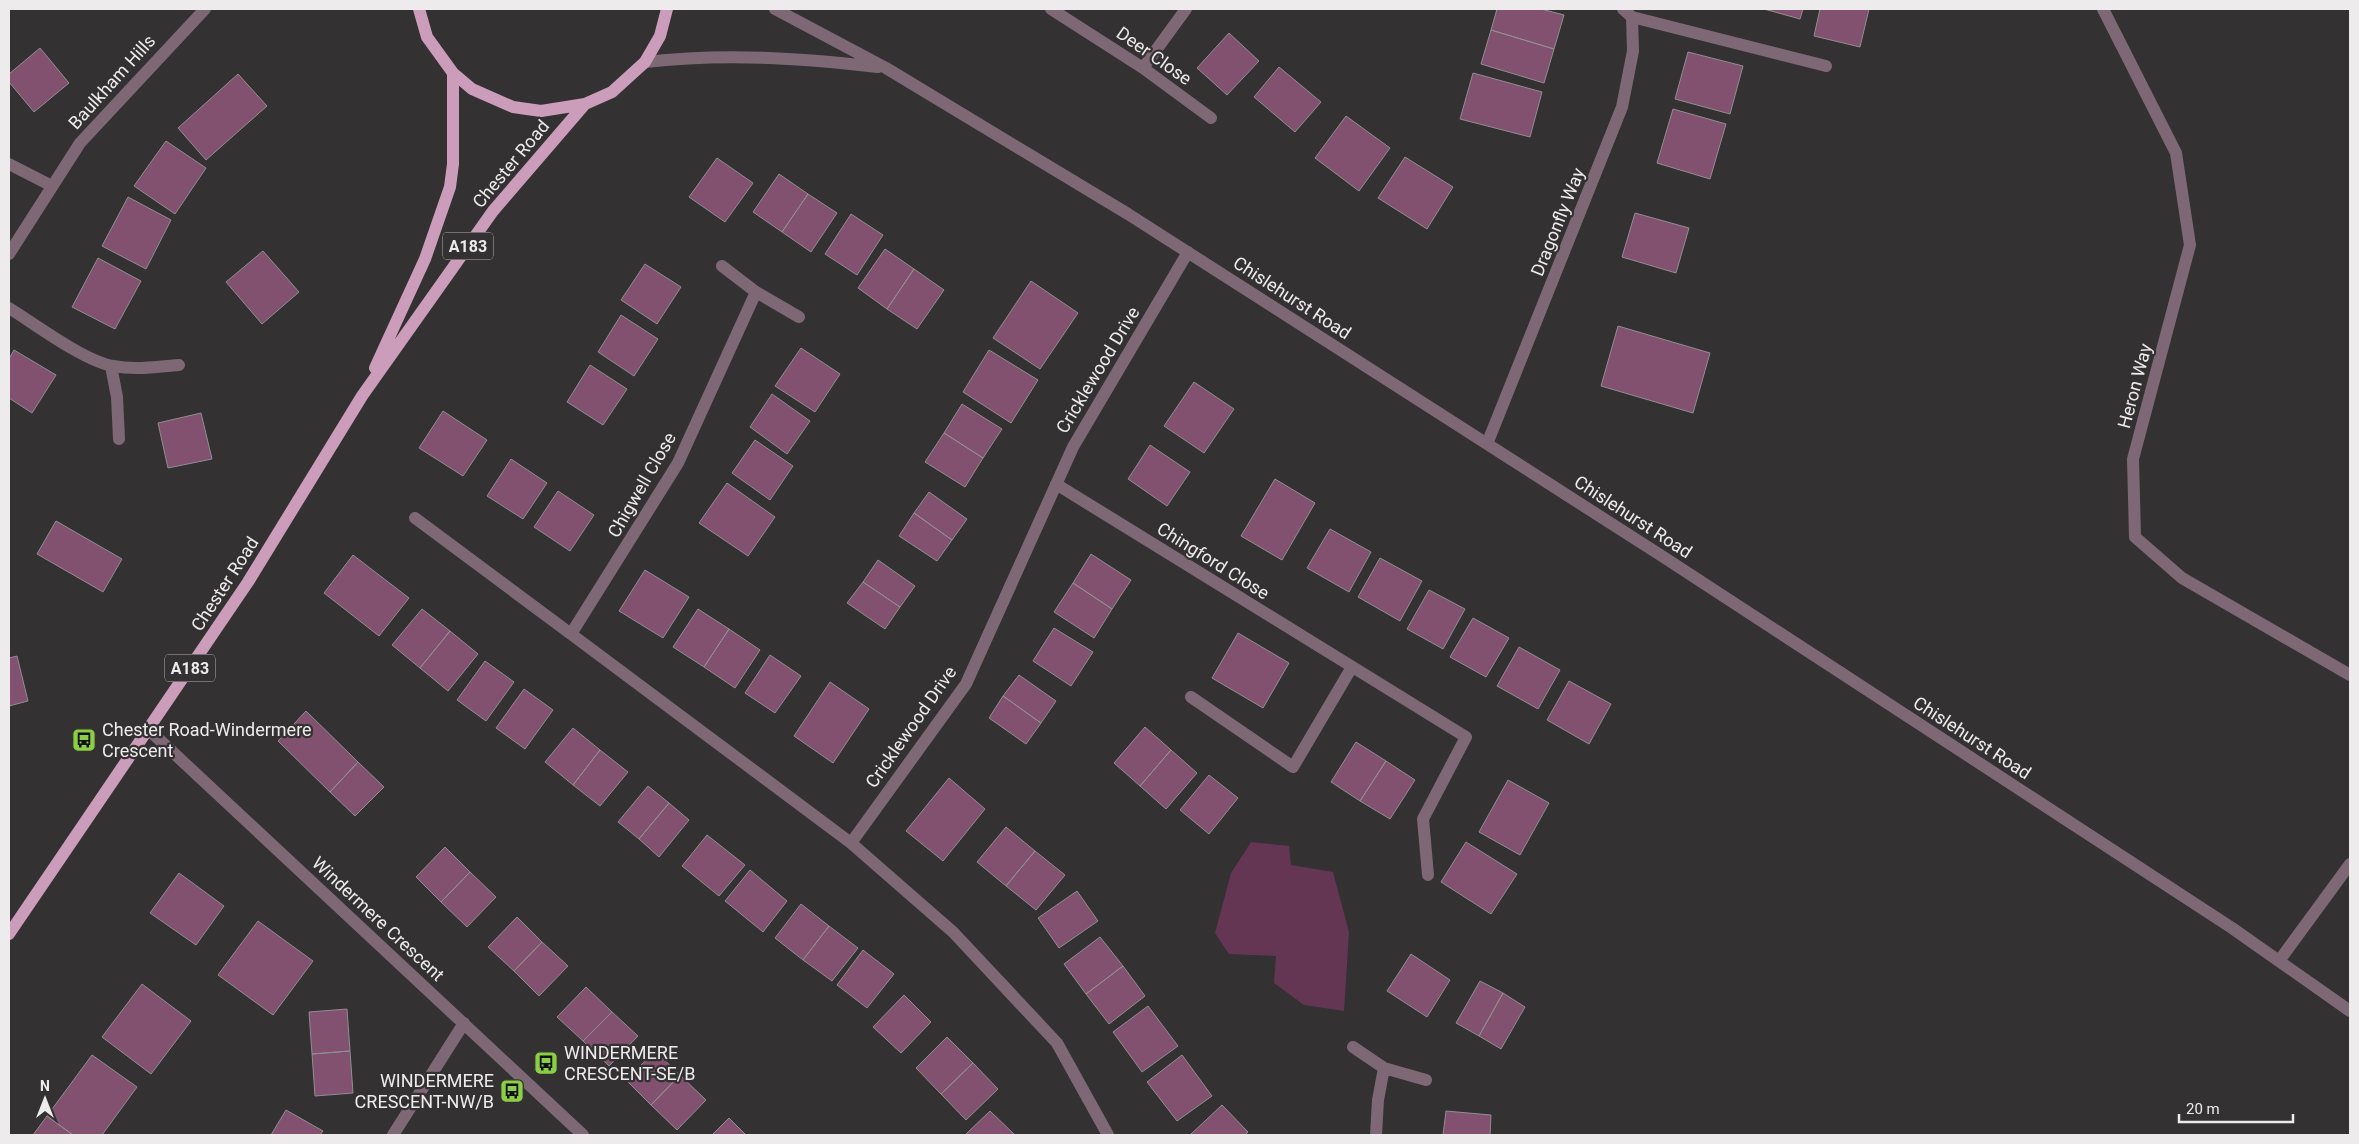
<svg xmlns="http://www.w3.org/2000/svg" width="2359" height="1144" viewBox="0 0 2359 1144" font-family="Roboto,sans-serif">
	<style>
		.green { fill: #643654 }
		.building { fill: #825170; stroke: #918e90 }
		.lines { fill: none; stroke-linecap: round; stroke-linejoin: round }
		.minor { stroke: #7f6876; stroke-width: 12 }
		.major { stroke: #cc9dba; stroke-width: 12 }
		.labels { text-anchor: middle; stroke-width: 4.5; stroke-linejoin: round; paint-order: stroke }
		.shield { fill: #333132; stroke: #b5b3b4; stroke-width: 1 }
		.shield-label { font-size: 16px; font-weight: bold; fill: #edebec }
		.street-label { font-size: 18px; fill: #edebec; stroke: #333132 }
		.poi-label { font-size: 18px; fill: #edebec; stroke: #333132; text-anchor: start }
	</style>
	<rect width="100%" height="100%" fill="#333132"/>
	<path class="green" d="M1251,842L1289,846L1291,865L1333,872L1349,932L1344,1011L1304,1005L1274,983L1276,956L1229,954L1215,933L1231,873Z"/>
	<path class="building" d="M1497,9H1541L1564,15L1554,49L1491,30Z
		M1764,9H1803L1800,19Z
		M1820,9H1869L1860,47L1814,36Z
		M1491,30L1554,49L1544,83L1481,64Z
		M1229,33L1259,61L1227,95L1197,68Z
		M40,48L69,83L34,112L9,82V74Z
		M1688,52L1743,66L1730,114L1675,99Z
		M1279,67L1321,102L1295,132L1254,97Z
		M1473,73L1542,92L1530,137L1460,119Z
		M238,74L267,106L206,160L178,128Z
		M1673,109L1726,124L1710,179L1657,163Z
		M1346,116L1390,148L1359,191L1315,158Z
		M166,141L206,168L175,214L134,186Z
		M1405,157L1453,187L1427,229L1378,198Z
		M717,158L753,183L725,222L689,197Z
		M779,174L808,194L782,232L753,212Z
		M808,194L837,213L811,252L782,232Z
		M128,197L171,220L146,269L102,246Z
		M1635,213L1689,228L1676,273L1622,257Z
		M851,214L883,235L857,275L825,254Z
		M885,249L914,269L887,309L858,288Z
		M263,251L299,292L262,324L226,282Z
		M98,258L141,281L115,329L72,307Z
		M645,264L681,287L657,324L621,300Z
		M914,269L944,290L917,329L887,309Z
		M1031,281L1078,313L1040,369L993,338Z
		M621,315L658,339L634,376L598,352Z
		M1618,326L1710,353L1693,413L1601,386Z
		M801,348L840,374L815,412L775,386Z
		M14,350L56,375L32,413L9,398V359Z
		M989,350L1038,380L1011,423L963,392Z
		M590,365L627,389L603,425L567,402Z
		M1194,382L1234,409L1204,453L1164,426Z
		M772,394L810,421L787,454L750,427Z
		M962,404L1002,429L983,458L944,433Z
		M443,411L487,440L463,476L419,448Z
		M201,413L212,459L168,468L158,423Z
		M944,433L983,458L965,487L925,462Z
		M755,440L793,466L770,500L732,473Z
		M1150,445L1190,472L1167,506L1128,479Z
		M511,459L547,483L523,519L487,496Z
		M1275,479L1315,503L1282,560L1241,536Z
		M727,483L775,517L748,556L699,523Z
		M558,491L594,515L570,551L534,527Z
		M929,492L967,519L952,540L914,513Z
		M914,513L952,540L937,561L899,536Z
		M56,521L122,559L103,592L37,554Z
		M1330,529L1371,552L1349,592L1307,568Z
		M1091,554L1131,580L1112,609L1073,583Z
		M353,555L409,598L379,636L324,593Z
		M1380,558L1422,581L1400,621L1358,597Z
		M878,560L915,586L900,607L863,582Z
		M645,570L689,597L663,638L619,611Z
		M863,582L900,607L885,629L847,603Z
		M1073,583L1112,609L1094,638L1054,612Z
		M1429,590L1465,609L1443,649L1407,629Z
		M422,609L450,631L420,668L392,645Z
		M698,609L729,629L704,667L673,647Z
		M1473,618L1509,638L1486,677L1450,657Z
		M1054,628L1093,652L1071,686L1033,661Z
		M729,629L760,650L735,688L704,667Z
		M450,631L478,654L448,691L420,668Z
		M1238,633L1289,663L1263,708L1212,678Z
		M1519,647L1560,670L1538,709L1497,686Z
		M770,655L801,676L775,713L745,693Z
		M17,656L28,701L9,706V658Z
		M485,661L514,682L486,721L457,700Z
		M1019,675L1056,701L1041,723L1003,696Z
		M1569,681L1611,704L1589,744L1547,720Z
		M830,682L869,709L833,763L794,736Z
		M524,689L553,710L525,749L496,728Z
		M1003,696L1041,723L1026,744L989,718Z
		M306,711L358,762L330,792L278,741Z
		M1145,727L1171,750L1140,786L1114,763Z
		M573,728L600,750L573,785L545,762Z
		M1356,742L1386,761L1360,801L1331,782Z
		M600,750L628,772L600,806L573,785Z
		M1171,750L1197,773L1166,809L1140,786Z
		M1386,761L1415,780L1390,819L1360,801Z
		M358,762L384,787L355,816L330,792Z
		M1209,775L1238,798L1209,834L1180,810Z
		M949,778L985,809L943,861L906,831Z
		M1508,780L1549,803L1520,855L1479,832Z
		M648,786L669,803L639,839L618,822Z
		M669,803L689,820L659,857L639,839Z
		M1006,827L1035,851L1006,886L977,862Z
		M707,835L745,865L719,896L682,866Z
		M1466,842L1517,874L1491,914L1441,882Z
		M445,847L470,872L441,902L416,877Z
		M1035,851L1065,875L1036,910L1006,886Z
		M750,870L787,901L763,932L725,901Z
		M470,872L496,897L467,927L441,902Z
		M179,873L224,906L196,945L150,913Z
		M1077,891L1098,921L1059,948L1038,918Z
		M801,904L829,926L803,960L775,938Z
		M517,917L542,942L514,971L488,947Z
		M258,921L313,961L273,1015L218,975Z
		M829,926L858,948L832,981L803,960Z
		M1100,937L1123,966L1086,994L1064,964Z
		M542,942L568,966L539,996L514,971Z
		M863,950L894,974L867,1008L837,985Z
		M1411,954L1450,980L1427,1017L1387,991Z
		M1123,966L1145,996L1109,1024L1086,994Z
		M1480,981L1503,993L1479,1036L1456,1023Z
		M142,984L191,1021L151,1074L102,1037Z
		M586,987L612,1012L583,1041L557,1017Z
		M1503,993L1525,1007L1501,1049L1479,1036Z
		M904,995L931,1022L901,1053L873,1027Z
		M1148,1006L1178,1046L1142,1072L1113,1032Z
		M347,1009L350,1051L312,1054L309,1012Z
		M612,1012L638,1036L609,1066L583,1041Z
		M947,1037L973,1063L941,1094L916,1068Z
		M350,1051L353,1093L315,1096L312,1054Z
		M655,1051L680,1075L651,1105L626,1080Z
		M92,1055L137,1087L102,1135H73L47,1116Z
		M1182,1055L1212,1096L1177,1121L1147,1082Z
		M973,1063L998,1089L966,1120L941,1094Z
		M680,1075L706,1100L677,1130L651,1105Z
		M1222,1105L1248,1132L1245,1135H1190Z
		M286,1110L323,1131L320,1135H271Z
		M990,1111L1015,1135H965Z
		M1446,1111L1491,1115L1490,1135H1443Z
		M47,1116L73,1135H33Z
		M729,1118L746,1135H712Z"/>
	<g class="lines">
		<path class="minor" d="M775,9L886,68L1128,214L1665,558L2232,928L2350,1011
			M1051,9L1143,68L1211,118
			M2103,9L2176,153L2190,245L2133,459L2135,537L2182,578L2350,675
			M1632,17L1826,66
			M645,62C725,53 798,58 878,67
			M1143,68L1186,9
			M9,164L52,186
			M9,254L80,143L205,9
			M722,266L756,292L799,317
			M756,292L678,463L571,634L851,843
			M9,308C35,324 84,361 113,366C135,370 157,367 179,365
			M111,366L117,397L119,439
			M1487,444L1622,107L1633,51L1632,17L1623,9
			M1056,484L1466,737L1423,819L1428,875
			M415,518L571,634
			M1191,697L1293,767L1352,667
			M149,730L583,1135
			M2279,961L2350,864
			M1353,1047L1384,1068L1426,1080
			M393,1135L464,1023
			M1108,1135L1057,1043L953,932L851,843L966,684L1073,447L1188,252
			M1376,1135L1378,1100L1384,1068"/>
		<path class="major" d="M419,9L427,37L453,73L472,89L513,107L541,111L585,104L612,92L645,62L660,36L667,9
			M375,368L425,259L450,187L453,164V73
			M9,934L248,582L362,396L493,211L585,104"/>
	</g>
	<defs>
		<g id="bus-square" transform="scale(1.25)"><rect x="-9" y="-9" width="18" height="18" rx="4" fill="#8cce46" stroke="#333132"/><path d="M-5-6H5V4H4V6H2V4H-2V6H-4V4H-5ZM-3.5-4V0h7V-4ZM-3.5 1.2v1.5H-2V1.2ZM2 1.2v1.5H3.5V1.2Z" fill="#111"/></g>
	</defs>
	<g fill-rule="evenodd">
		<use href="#bus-square" x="84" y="740"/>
		<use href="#bus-square" x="546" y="1063"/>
		<use href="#bus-square" x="512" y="1091"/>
	</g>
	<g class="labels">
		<g class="shield">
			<rect x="443" y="232.5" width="50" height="27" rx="4"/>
			<rect x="165" y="654.5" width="50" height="27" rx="4"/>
		</g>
		<g class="shield-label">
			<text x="468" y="252">A183</text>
			<text x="190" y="674">A183</text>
		</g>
		<g class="street-label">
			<text transform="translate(1154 56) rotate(35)" y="6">Deer Close</text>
			<text transform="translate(112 82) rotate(-48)" y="6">Baulkham Hills</text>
			<text transform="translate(511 164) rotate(-50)" y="6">Chester Road</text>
			<text transform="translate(1558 222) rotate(-68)" y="6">Dragonfly Way</text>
			<text transform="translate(1292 298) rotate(33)" y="6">Chislehurst Road</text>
			<text transform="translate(1098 370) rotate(-59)" y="6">Cricklewood Drive</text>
			<text transform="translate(2135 386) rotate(-75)" y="6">Heron Way</text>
			<text transform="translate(642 485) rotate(-60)" y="6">Chigwell Close</text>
			<text transform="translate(1633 517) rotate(33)" y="6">Chislehurst Road</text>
			<text transform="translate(1213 561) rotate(32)" y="6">Chingford Close</text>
			<text transform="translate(225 584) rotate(-57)" y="6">Chester Road</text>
			<text transform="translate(911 727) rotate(-55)" y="6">Cricklewood Drive</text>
			<text transform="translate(1972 738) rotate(33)" y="6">Chislehurst Road</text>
			<text transform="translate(378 919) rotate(43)" y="6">Windermere Crescent</text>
		</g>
		<g class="poi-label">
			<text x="102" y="736">Chester Road-Windermere<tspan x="102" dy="21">Crescent</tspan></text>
			<text x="564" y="1059">WINDERMERE<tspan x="564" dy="21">CRESCENT-SE/B</tspan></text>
			<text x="494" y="1087" text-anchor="end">WINDERMERE<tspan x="494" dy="21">CRESCENT-NW/B</tspan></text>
		</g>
	</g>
	<rect width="2359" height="1144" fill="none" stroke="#edebec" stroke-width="20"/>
	<g transform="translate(45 1099)" stroke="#333132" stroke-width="4" paint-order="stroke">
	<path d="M0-4L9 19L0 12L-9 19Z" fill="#edebec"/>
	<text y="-8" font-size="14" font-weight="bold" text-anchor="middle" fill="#edebec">N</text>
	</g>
	<path d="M2179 1114v8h114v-8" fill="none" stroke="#edebec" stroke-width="2.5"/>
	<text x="2186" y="1114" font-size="15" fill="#edebec" stroke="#333132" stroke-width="4" paint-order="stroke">20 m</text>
</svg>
